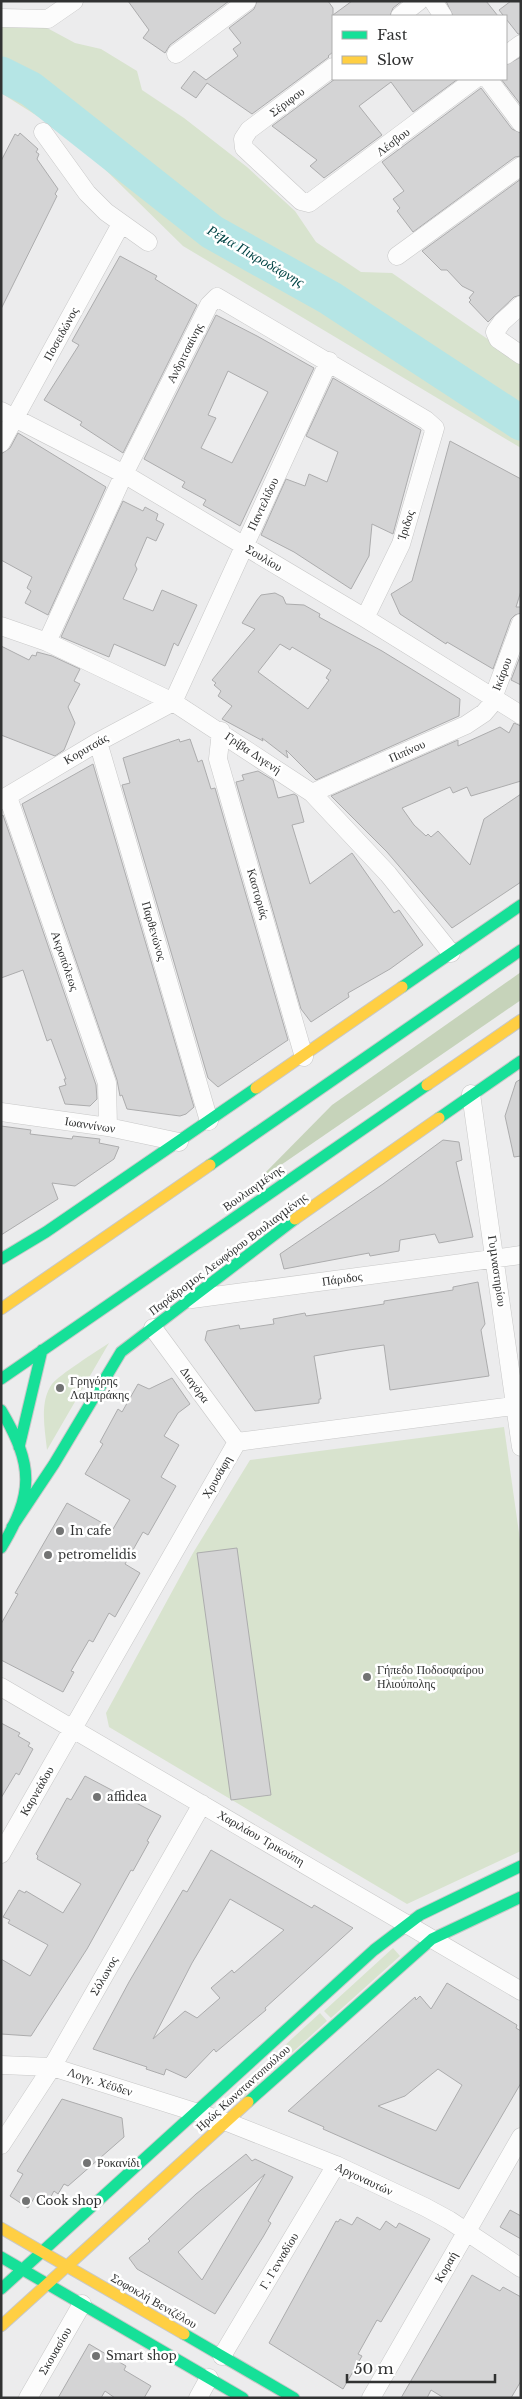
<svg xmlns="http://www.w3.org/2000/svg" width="522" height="2399" viewBox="0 0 522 2399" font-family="'Libre Baskerville',serif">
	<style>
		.green { fill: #d8e3ce }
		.forest { fill: #c6d3ba }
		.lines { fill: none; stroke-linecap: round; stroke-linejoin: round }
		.river { stroke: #b5e5e5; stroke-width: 35 }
		.building { fill: #d4d4d5; stroke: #acacad; fill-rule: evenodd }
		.street-casing { stroke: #c8c8c8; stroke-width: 19 }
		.fast-casing { stroke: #c8c8c8; stroke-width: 13 }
		.slow-casing { stroke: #c8c8c8; stroke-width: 13 }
		.street { stroke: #fcfcfc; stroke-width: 18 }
		.fast { stroke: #16e098; stroke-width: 11 }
		.slow { stroke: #ffcf43; stroke-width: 11 }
		.poi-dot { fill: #727373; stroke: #fff; stroke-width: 2 }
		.labels { text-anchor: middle; stroke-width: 5; stroke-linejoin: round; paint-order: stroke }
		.street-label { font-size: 12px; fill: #313232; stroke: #fff }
		.poi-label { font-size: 12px; fill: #313232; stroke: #fff; text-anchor: start }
		.water-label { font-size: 14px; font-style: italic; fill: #034546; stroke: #fff }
	</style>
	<rect width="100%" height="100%" fill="#ececed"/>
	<path class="green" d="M1,10L49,29L75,43L101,49L137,71L142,90L184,118L247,167L295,211L316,242L361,272L392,273L521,362V448L183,246L75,140L1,93Z
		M109,1343L47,1450C45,1430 39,1402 52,1384C59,1375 97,1351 109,1343Z
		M504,1427L521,1547V1851L407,1904L109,1727L106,1713L193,1553L250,1460Z
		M393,1948L400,1956L331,2018L324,2011Z
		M320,2013L327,2021L240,2100L234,2092Z"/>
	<path class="forest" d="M521,972V1000L262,1178L261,1177L332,1105Z"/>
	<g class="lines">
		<path class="river" d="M1,74L31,89L212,232L330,298L521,423"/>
	</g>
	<path class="building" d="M128,1H229L170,45L165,53L143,38L149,30Z
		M257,1H328L333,8V15L352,1H402L393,8L390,16H333V52L328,56L329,57L252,114L207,83L196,98L181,88L194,71L206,80L238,56L233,49L241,43L229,28L254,9Z
		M446,1H486L498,16H453Z
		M511,1H521V34H518L499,10Z
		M521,57V105L501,79H506V65Z
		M335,79H458L413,112L391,82L359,106L382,135L324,178L310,166L317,160L272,126Z
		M481,88L512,129L521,133V156L515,157L413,232L397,211L400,208L393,199L404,191L382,162Z
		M20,133L38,149L36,152L39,154L37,159L58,189L55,194L57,196L1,309V161L15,134L18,136Z
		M521,179V295L514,297L488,322L469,302L471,300L469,298L474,292L462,286L447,270H441L422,251Z
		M120,256L157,276L155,279L197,305L123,453L80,425L82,422L44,400L79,345L72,341Z
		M216,315L257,336L314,368L240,526L203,505L206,500L182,487L185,482L144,459ZM228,371L268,392L232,463L201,448L216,418L208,415Z
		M333,378L421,430L393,534L372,524L369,556L351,589L294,552L261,535L286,479L305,486L309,474L327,482L338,452L306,436Z
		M18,433L106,487L48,615L25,603L31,591L27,588L32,577L1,560V454L10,448Z
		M450,441L521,479V591L516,607H521V613L515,615L511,619L493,669L447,642L446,644L400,614L391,594L412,581Z
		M123,501L143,511L145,507L158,514L156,520L164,524L156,541L147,537L135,565L137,569L123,599L153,611L162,590L197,605L178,646L174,643L165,666L114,644L109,657L61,637Z
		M275,593L283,597L286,604L304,605L320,614L319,617L382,651L460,699L459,716L316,780L286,750L288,758L262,738L263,741L222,719L232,706L218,696L221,691L214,685L216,683L212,680L255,629L242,623L257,600L261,595ZM280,644L290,650L292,647L331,670L326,678L329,680L308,709L258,672Z
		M1,646L29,660L32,655L36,656L37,652L52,656L80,669L74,681L80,684L68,707L75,723L64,750L55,756L1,735Z
		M521,654V685L511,680Z
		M514,723L521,726V781L471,796L467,787L453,793L450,787L402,808L414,825L426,836L428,834L431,837L438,831L470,865L484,819L521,794V882L452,928L387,852L331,796L458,740V746L500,727L509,733Z
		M179,739L180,742L190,739L198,762L202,760L211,789L215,788L288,1040L218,1087L208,1078L122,785L130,783L123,758Z
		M93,764L194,1107L186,1114L180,1116L127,1109L122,1095L120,1096L117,1080L22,804Z
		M258,771L273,780L278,798L294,794L297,796L304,822L292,825L310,884L352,853L394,913L399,910L423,945L390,969L348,993L349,997L311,1022L301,1009L236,782L244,780L242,775Z
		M3,815L96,1085L97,1099L90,1106L65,1104L59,1087L66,1085L64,1079H66L51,1039L47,1041L23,970L1,978V816Z
		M521,1079V1156L514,1157L505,1116L516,1082Z
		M1,1126L31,1130L30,1134L72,1139L73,1136L100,1139L99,1143L119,1147L114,1159L75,1186L52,1183L58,1199L1,1235Z
		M443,1140L459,1142L462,1160L456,1162L473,1237L439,1243L435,1234L400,1240L399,1251L370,1256L369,1253L284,1269L280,1254L383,1184Z
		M478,1282L485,1324L481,1330L489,1376L390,1390L384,1345L349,1350L314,1356L321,1399H319V1403L255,1411L205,1340L207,1331L239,1325L240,1329L274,1324L273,1319L305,1313L306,1316L384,1304V1301L453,1290V1287Z
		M172,1378L190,1404L178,1413L164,1436L179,1445L161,1477L176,1486L148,1535L143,1532L125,1564L140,1573L115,1617L109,1613L93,1642L89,1640L71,1671L74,1672L63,1692L1,1660V1624L18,1594L15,1593L67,1503L113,1529L130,1500L85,1474L103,1444L100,1442L118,1409L122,1412L138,1384L149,1389Z
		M237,1548L271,1795L231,1800L197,1553Z
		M1,1723L20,1733L18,1736L30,1743L28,1746L33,1749L19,1775L16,1773L1,1798Z
		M85,1776L161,1816L147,1841L149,1842L133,1871L131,1870L87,1949L31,2036L1,2034V1959L30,1976L48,1945L8,1923L10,1920L3,1917L19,1890L25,1893L26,1891L63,1913L81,1884L37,1859L38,1856L36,1854L67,1798L71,1800Z
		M211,1850L312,1908L314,1905L353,1928L265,2008L266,2010L216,2052L214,2049L186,2078L166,2069L164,2075L146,2069L147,2067L93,2049L129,1982L183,1890L187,1892ZM230,1899L284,1930L234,1973L232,1970L211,1988L220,1998L197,2018L185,2011L153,2039L192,1963Z
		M447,1983L517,2025L516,2028L521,2031V2083L459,2189L323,2129L324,2127L288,2111L415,1997L416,2000L420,1996L431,2009ZM438,2069L462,2085L436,2131L378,2106L405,2096Z
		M62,2099L122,2118L124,2137L68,2186L64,2184L58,2194L54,2191L48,2202L36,2195L28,2208L10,2196L23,2174L17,2171Z
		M246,2154L252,2161L255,2159L293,2177L268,2221L271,2223L263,2237L215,2314L137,2269L129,2258L150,2241L148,2239L196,2194ZM265,2174L202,2280L178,2252Z
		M510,2210L521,2216V2239L500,2227Z
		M357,2217L380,2230L386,2221L396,2228L399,2223L430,2239L381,2322L377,2320L358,2354L362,2356L343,2389L269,2343L336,2221L338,2222L340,2219L352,2225Z
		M472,2275L500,2291L503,2287L521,2297V2381L511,2398H444L431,2390L427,2398H401Z
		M89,2344L126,2366L124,2370L151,2386L144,2398H115L105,2391L101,2398H58Z"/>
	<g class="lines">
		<g class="street-casing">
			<path id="street" d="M433,1L443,16
				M400,16L419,1
				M1,18L48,19L74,1
				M176,54L247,1
				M506,55L521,44
				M333,67L249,130L243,139L244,148L301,201L309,203L475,79
				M488,79L521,123
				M43,132L87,193L106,212L148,242
				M397,256L521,166
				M521,305L502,322L495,332L498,339L521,355
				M1,411L124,474L365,618L521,715
				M1,443L121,224
				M1,626L47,642L173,702L312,793L388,874L451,953
				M47,642L124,474L209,305L217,297L426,420L435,428L401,544L365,618
				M221,731L218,759L304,1057
				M98,742L209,1121
				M312,793L466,725L484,713L490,706L521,623
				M8,797L107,1083L108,1127
				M1,800L98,742L173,702L329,361
				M471,1094L521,1447
				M1,1112L108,1127L179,1142
				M192,1299L521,1255
				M153,1328L237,1442
				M237,1442L521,1405
				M1,1687L521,1991
				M1,1854L237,1442
				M1,2065L52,2067L227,2122L336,2165L425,2207L449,2220L521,2268
				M1,2145L52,2067L202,1804
				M222,2356L336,2165
				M28,2398L82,2304
				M198,2398L209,2378
				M371,2398L521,2137"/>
		</g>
		<g class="fast-casing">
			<path id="fast" d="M402,987L521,905
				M439,1118L521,1061
				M210,1165L521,950
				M1,1259L46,1232L256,1088
				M1,1379L427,1085
				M1,1410C34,1466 34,1493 1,1548
				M19,1447L42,1350
				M12,1527L54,1464L121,1352L295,1219
				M248,2102L432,1939L521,1897
				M1,2257L243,2398
				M1,2289L374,1950L420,1915L521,1866
				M184,2334L294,2398"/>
		</g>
		<g class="slow-casing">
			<path id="slow" d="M427,1085L521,1020
				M256,1088L402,987
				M295,1219L439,1118
				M1,1309L210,1165
				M1,2228L184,2334
				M1,2326L248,2102"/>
		</g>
		<use href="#street" class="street"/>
		<use href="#fast" class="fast"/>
		<use href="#slow" class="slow"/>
	</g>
	<g class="poi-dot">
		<circle cx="60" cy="1388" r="5"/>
		<circle cx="60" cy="1531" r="5"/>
		<circle cx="48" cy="1555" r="5"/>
		<circle cx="367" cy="1677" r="5"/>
		<circle cx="97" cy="1797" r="5"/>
		<circle cx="87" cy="2163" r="5"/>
		<circle cx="26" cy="2201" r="5"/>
		<circle cx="96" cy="2356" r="5"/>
	</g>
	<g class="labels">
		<g class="street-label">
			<text transform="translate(287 102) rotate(-37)" y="4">Σέριφου</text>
			<text transform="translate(393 142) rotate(-37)" y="4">Λέσβου</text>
			<text transform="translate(61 334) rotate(-61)" y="4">Ποσειδώνος</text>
			<text transform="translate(185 353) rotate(-63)" y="4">Ανδριτσαίνης</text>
			<text transform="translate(263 504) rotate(-65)" y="4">Παντελίδου</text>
			<text transform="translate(406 525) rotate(-72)" y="4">Ίριδος</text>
			<text transform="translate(264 558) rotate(31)" y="4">Σουλίου</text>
			<text transform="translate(502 674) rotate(-69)" y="4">Ικάρου</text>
			<text transform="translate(86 749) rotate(-30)" y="4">Κορυτσάς</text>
			<text transform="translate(407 751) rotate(-24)" y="4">Πιπίνου</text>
			<text transform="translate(253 753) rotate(34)" y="4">Γρίβα Διγενή</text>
			<text transform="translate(258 894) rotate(74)" y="4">Καστοριάς</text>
			<text transform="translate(154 931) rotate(74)" y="4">Παρθενώνος</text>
			<text transform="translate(65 961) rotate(71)" y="4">Ακροπόλεως</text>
			<text transform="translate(90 1125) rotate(9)" y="4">Ιωαννίνων</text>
			<text transform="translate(253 1188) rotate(-35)" y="4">Βουλιαγμένης</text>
			<text transform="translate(228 1254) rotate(-37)" y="4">Παράδρομος Λεωφόρου Βουλιαγμένης</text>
			<text transform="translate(497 1271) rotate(82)" y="4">Γυμναστηρίου</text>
			<text transform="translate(342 1279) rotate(-8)" y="4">Πάριδος</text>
			<text transform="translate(195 1385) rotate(54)" y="4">Διαγόρα</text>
			<text transform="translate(217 1477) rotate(-60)" y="4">Χρυσάφη</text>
			<text transform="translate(37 1791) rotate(-60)" y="4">Καρνεάδου</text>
			<text transform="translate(261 1838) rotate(30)" y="4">Χαριλάου Τρικούπη</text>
			<text transform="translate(104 1976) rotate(-60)" y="4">Σόλωνος</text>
			<text transform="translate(100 2082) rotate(18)" y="4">Λογγ. Χέϋδεν</text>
			<text transform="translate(243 2088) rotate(-42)" y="4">Ηρώς Κωνσταντοπούλου</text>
			<text transform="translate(364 2179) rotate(25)" y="4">Αργοναυτών</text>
			<text transform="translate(279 2261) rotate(-59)" y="4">Γ. Γενναδίου</text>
			<text transform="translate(446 2267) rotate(-60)" y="4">Κοραή</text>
			<text transform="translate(154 2301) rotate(30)" y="4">Σοφοκλή Βενιζέλου</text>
			<text transform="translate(55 2351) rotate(-60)" y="4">Σκουασίου</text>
		</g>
		<g class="poi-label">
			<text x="70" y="1385">Γρηγόρης<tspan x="70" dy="14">Λαμπράκης</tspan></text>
			<text x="70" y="1535">In cafe</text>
			<text x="58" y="1559">petromelidis</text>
			<text x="377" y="1674">Γήπεδο Ποδοσφαίρου<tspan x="377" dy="14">Ηλιούπολης</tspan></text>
			<text x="107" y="1801">affidea</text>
			<text x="97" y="2167">Ροκανίδι</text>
			<text x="36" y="2205">Cook shop</text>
			<text x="106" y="2360">Smart shop</text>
		</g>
		<g class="water-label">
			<text transform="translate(256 256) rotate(30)" y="5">Ρέμα Πικροδάφνης</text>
		</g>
	</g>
	<rect width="522" height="2399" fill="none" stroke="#313232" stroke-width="5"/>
	<rect x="332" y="15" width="175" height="65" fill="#ffffff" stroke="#adadad"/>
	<rect x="342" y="31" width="25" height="8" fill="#16e098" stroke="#adadad"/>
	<text x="377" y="40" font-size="15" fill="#313232">Fast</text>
	<rect x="342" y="56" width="25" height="8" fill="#ffcf43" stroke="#adadad"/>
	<text x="377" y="65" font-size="15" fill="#313232">Slow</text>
	<path d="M347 2374v8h148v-8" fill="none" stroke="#313232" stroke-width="2.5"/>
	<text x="354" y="2374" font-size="15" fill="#313232" stroke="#ffffff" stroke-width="4" paint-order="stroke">50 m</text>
</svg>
